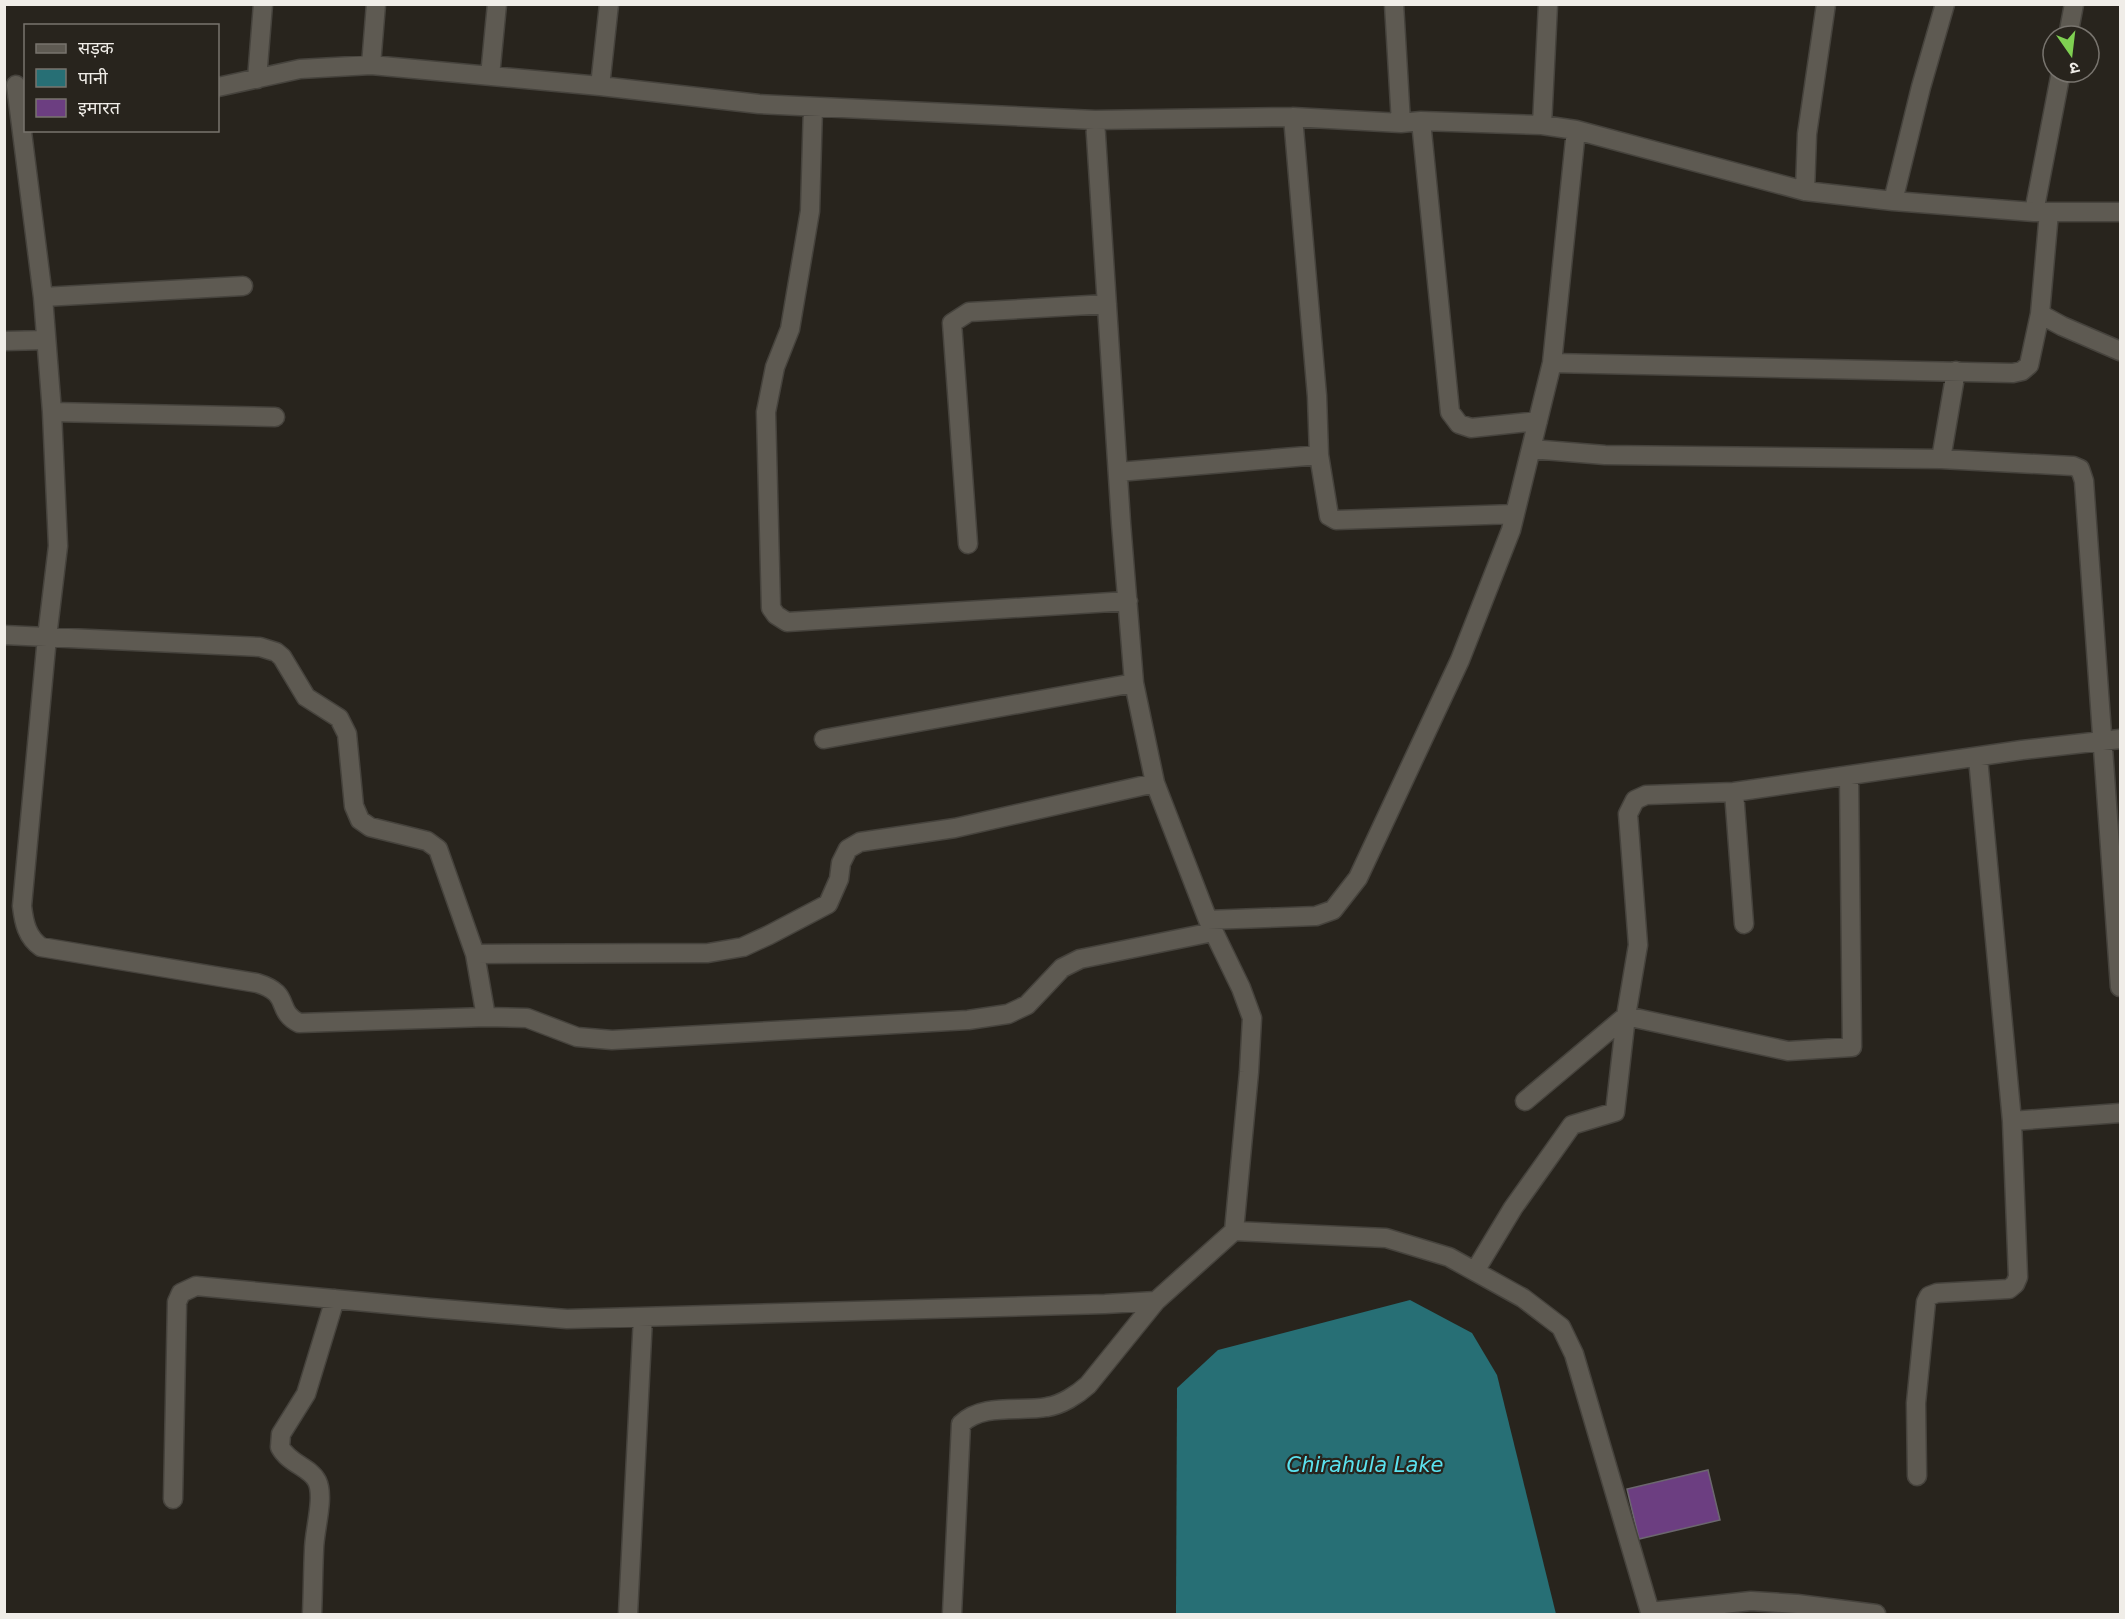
<svg xmlns="http://www.w3.org/2000/svg" width="2125" height="1619" viewBox="0 0 2125 1619" font-family="'DejaVu Sans','Noto Sans Devanagari',sans-serif">
	<style>
		.water { fill: #276f75 }
		.building { fill: #6c3e81; stroke: #6c676f; stroke-width: 1.5 }
		.lines { fill: none; stroke-linecap: round; stroke-linejoin: round }
		.minor-casing { stroke: #46433d; stroke-width: 21 }
		.minor { stroke: #5e5a52; stroke-width: 18 }
		.labels { text-anchor: middle; stroke-width: 4.5; stroke-linejoin: round; paint-order: stroke }
		.water-label { font-size: 21px; font-style: italic; fill: #5be2ef; stroke: #28241d }
	</style>
	<rect width="100%" height="100%" fill="#28241d"/>
	<path class="water" d="M1410,1300L1472,1333L1497,1375L1556,1614H1176L1177,1388L1218,1350Z"/>
	<path class="building" d="M1708,1470L1720,1520L1639,1539L1627,1489Z"/>
	<g class="lines">
		<g class="minor-casing">
			<path id="minor" d="M1394,4L1401,123
				M2068,36L2074,4
				M371,65L376,4
				M490,76L497,4
				M257,79L263,4
				M16,85L43,297L52,412L58,546L47,637L22,906C24,923 27,937 41,947L257,983C293,994 274,1010 299,1023L486,1017L527,1018L577,1037L612,1040L968,1020L1008,1014L1027,1005L1062,968L1080,959L1213,932
				M600,86L609,4
				M218,87L300,69L371,65L600,86L759,104L1095,120L1293,117L1401,123L1421,121L1542,125L1576,130L1805,191L1893,201L2034,212H2120
				M813,107L810,211L790,329L775,367L766,412L771,608L776,615L787,622L1128,601
				M1421,121L1450,412L1459,424L1471,428L1538,421
				M1542,125L1548,4
				M1805,191L1807,134L1826,4
				M1893,201L1921,87L1945,4
				M2034,212L2061,72
				M2049,212L2040,314L2062,326L2120,351
				M43,297L243,286
				M4,341L46,340
				M1552,363L2013,373L2022,371L2029,365L2040,314
				M52,412L275,417
				M1531,449L1605,455L1941,459L1956,371
				M1319,455L1329,516L1336,520L1515,514
				M1941,459L2073,466L2080,469L2084,481L2120,987
				M1118,472L1319,455L1317,396L1293,117
				M968,544L952,323L969,312L1107,304
				M4,635L260,647L276,652L282,657L306,697L339,718L347,734L354,806L360,820L370,827L427,841L438,849L475,954L486,1017
				M824,739L1134,683
				M1978,758L2012,1121
				M1734,792L1646,795L1635,800L1628,814L1638,945L1626,1016L1788,1051L1852,1047L1849,776
				M1208,920L1316,916L1333,910L1358,878L1460,660L1511,530L1552,363L1576,130
				M1744,924L1734,792L2022,750L2120,739
				M475,954L708,953L743,947L769,935L828,904L839,879L841,863L848,849L860,842L955,828L1155,783
				M1525,1101L1626,1016
				M1234,1231L1386,1238L1449,1257L1523,1298L1561,1327L1574,1354L1650,1612
				M1475,1271L1513,1208L1572,1125L1615,1112L1626,1016
				M1917,1476L1916,1403L1926,1302L1929,1296L1937,1293L2009,1289L2015,1284L2018,1277L2012,1121L2120,1113
				M173,1499L177,1302L181,1293L196,1286L430,1308L567,1319L1105,1304L1156,1301
				M312,1614C313,1593 313,1571 314,1550C314,1531 325,1497 317,1481C310,1467 289,1464 280,1447L281,1434L306,1394L335,1299
				M628,1614L643,1317
				M952,1614L961,1424C982,1403 1019,1412 1047,1407C1061,1405 1077,1395 1088,1385L1156,1301L1234,1231L1249,1072L1252,1018L1241,988L1208,920L1155,783L1134,683L1121,523L1095,120
				M1651,1614L1650,1612L1751,1601L1797,1604L1876,1614"/>
		</g>
		<use href="#minor" class="minor"/>
	</g>
	<g class="labels">
		<g class="water-label">
			<text x="1365" y="1472">Chirahula Lake</text>
		</g>
	</g>
	<rect width="2125" height="1619" fill="none" stroke="#f0ede8" stroke-width="12"/>
	<rect x="24" y="24" width="195" height="108" fill="#28241d" stroke="#78746e" stroke-width="1.5"/>
	<rect x="36" y="44" width="30" height="9" fill="#5e5a52" stroke="#78746e" stroke-width="1.5"/>
	<text x="78" y="54" font-size="18" fill="#f0ede8">सड़क</text>
	<rect x="36" y="69" width="30" height="18" fill="#276f75" stroke="#78746e" stroke-width="1.5"/>
	<text x="78" y="84" font-size="18" fill="#f0ede8">पानी</text>
	<rect x="36" y="99" width="30" height="18" fill="#6c3e81" stroke="#78746e" stroke-width="1.5"/>
	<text x="78" y="114" font-size="18" fill="#f0ede8">इमारत</text>
	<g transform="translate(2071 54) rotate(166)"><circle r="28" fill="#28241d" stroke="#78746e" stroke-width="1.5"/>
	<path d="M0-4.5L10 22L0 15L-10 22Z" fill="#7fd052"/>
	<text y="-9" font-size="16" font-weight="bold" text-anchor="middle" fill="#f0ede8">उ</text>
	</g>
</svg>
